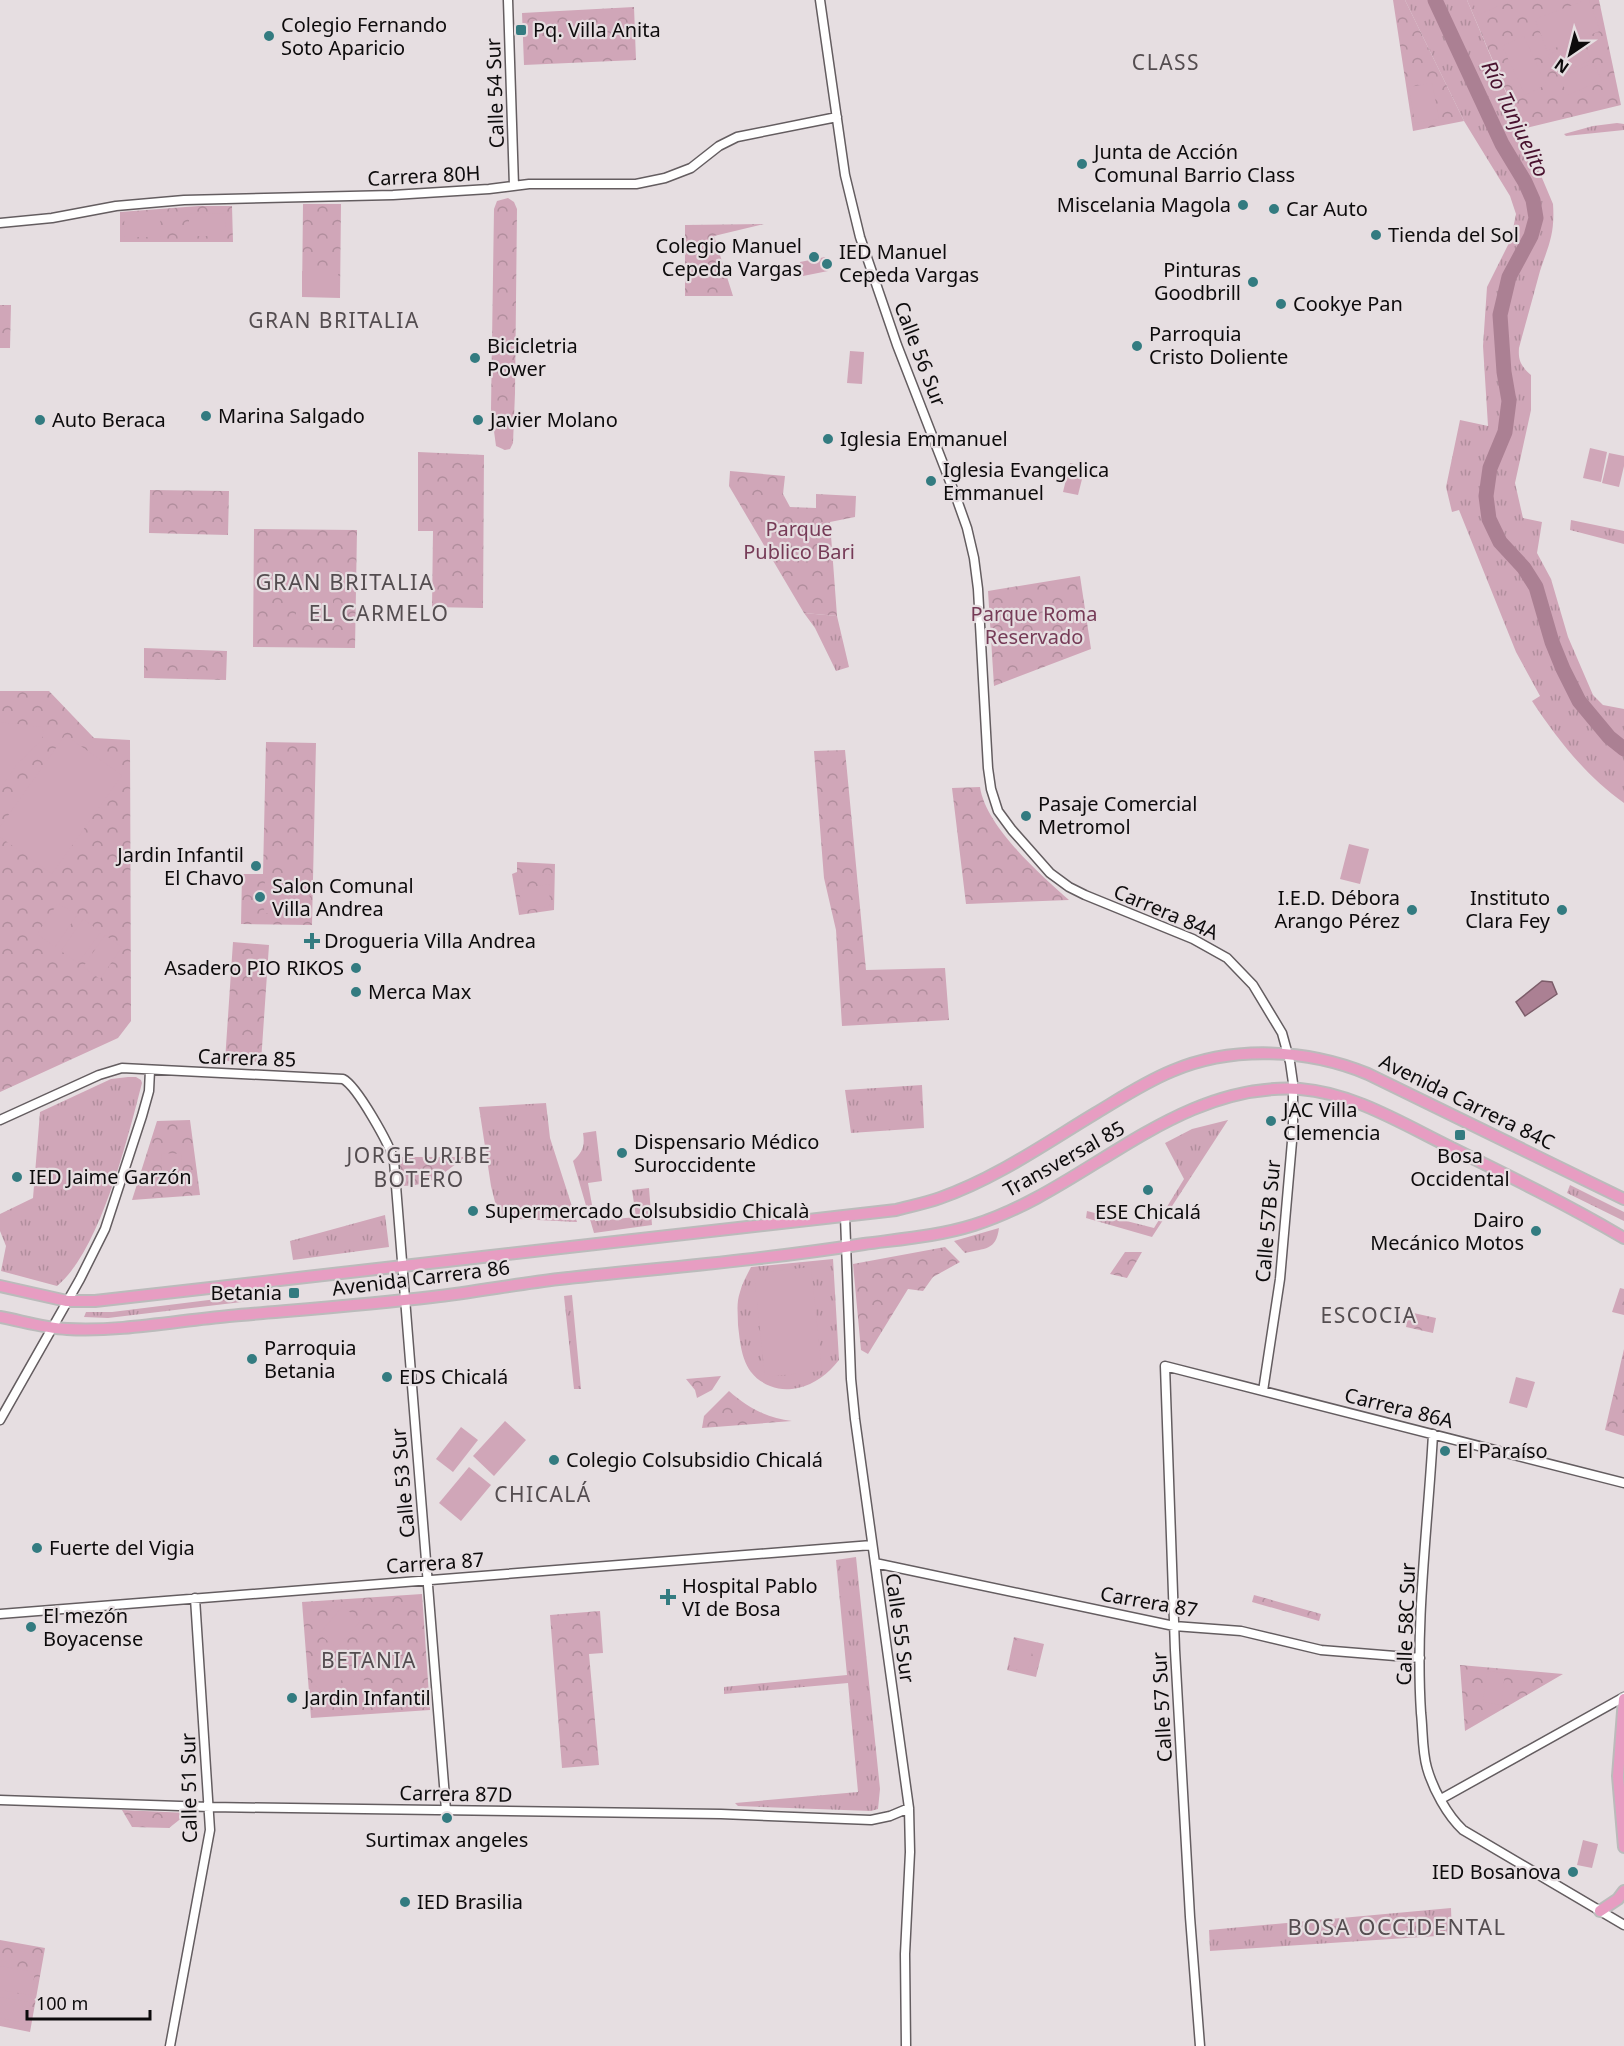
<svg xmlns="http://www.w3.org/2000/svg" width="1624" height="2046" viewBox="0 0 1624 2046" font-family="'Noto Sans',sans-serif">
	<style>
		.grass { fill: url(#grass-tufts) }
		.forest { fill: url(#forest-crowns) }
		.pitch { fill: #d0a6b8 }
		.water { fill: #ab8093; stroke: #7c5d6a; stroke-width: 1.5 }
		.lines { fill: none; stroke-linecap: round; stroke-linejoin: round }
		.river { stroke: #ab8093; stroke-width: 15 }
		.minor-casing { stroke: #645d60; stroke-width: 11 }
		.major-casing { stroke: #bbb; stroke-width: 14 }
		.minor { stroke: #fff; stroke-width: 8 }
		.major { stroke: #e79dc2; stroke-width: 10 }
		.poi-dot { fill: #337b80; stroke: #e6dee1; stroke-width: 2 }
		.labels { text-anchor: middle; stroke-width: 4.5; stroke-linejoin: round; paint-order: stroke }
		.poi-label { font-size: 20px; fill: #0d0b0c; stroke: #e6dee1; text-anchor: start }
		.street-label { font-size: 20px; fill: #0d0b0c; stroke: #e6dee1 }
		.park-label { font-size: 20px; fill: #763b57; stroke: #e6dee1 }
		.neighbourhood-label { font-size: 21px; letter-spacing: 1.5px; fill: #544d50; stroke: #e6dee1 }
		.water-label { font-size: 21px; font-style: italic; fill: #48112e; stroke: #e6dee1 }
		.quarter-label { font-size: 22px; letter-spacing: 1.5px; fill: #544d50; stroke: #e6dee1 }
	</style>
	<defs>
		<pattern id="grass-tufts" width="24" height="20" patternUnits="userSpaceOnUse" patternTransform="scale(1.5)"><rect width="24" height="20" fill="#d0a6b8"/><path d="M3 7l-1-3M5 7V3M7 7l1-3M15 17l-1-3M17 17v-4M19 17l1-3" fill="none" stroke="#b18e9d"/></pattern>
		<pattern id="forest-crowns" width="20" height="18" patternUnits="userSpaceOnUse" patternTransform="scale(1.5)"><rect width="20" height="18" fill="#d0a6b8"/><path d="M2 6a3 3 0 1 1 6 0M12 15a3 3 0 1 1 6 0" fill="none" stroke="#b18e9d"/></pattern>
	</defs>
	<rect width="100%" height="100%" fill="#e6dee1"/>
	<path class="grass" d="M1405,0H1467L1553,204C1555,234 1549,244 1540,271C1533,297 1526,322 1519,348C1518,361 1521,366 1531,375V410L1515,483L1523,518L1542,522L1537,553L1551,579L1568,637L1593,695L1603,705L1624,709V803C1585,775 1558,740 1532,701L1540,696L1516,652L1459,510L1452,512L1446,487L1460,420L1488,426L1483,346L1487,287L1511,239L1516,214L1510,196L1464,121Z
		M1617,123L1624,124V130L1566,136L1564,134L1593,126Z
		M1571,520L1624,531V544L1570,530Z
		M804,613L837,616L849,667L836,671L815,628Z
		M128,1077H136L141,1080L142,1083C128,1137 100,1251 57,1286L1,1271L6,1246L0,1231V1214L33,1198L40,1112L111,1079Z
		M922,1085L924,1128L851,1133L845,1090Z
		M546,1103L550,1138L577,1222L499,1218L491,1186L479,1107Z
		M1228,1120L1152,1237L1086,1218L1087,1211L1154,1228L1184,1179L1165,1143L1192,1129Z
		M596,1131L602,1181L588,1183L595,1221L636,1217L632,1190L649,1188L652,1225L594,1233L573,1161C583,1152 585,1146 583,1133Z
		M1570,1185L1624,1212V1221L1567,1193Z
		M385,1215L389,1247L293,1260L290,1241Z
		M999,1228C996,1251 985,1248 965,1253L954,1241Z
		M833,1259L839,1360C828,1374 815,1384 798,1388C788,1390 780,1390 770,1386C743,1375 741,1351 738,1325C738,1314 736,1303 740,1292C742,1284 747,1275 751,1267Z
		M249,1295L250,1301L108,1318L84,1317L86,1312H112Z
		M572,1295L581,1389H574L564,1296Z
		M856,1557L880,1789L878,1809L871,1811L738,1806L735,1803L858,1792L848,1683L724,1694V1687L847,1675L836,1560Z
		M1451,1908L1452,1935L1210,1951L1209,1930Z"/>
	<path class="forest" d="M1393,0H1405L1464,121L1413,131Z
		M1467,0H1599L1621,105L1522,129Z
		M634,7L636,60L524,65L522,13Z
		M508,198L514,202L517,209L515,393L513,443L510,449L505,450L496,446L491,409L494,209L497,201Z
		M303,204H341L340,298L302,297Z
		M199,206H232L233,242H120V212Z
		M764,224L714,236L733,296H685V225Z
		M0,305H11L10,348H0Z
		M418,452L484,455L483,608L432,607L433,531H418Z
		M730,471L785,476L783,494L790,507L816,508V494L856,496L855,517L830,522L837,616L804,613L729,486Z
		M150,490L229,491L228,535L149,533Z
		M254,529L357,530L355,648L253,647Z
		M1080,576L1091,649L994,686L988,591Z
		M144,648L227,651L226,680L144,678Z
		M0,691H49L94,738L130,740L131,1021L118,1038L0,1092Z
		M266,742L316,743L312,925L241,924L242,874H263Z
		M845,750L866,970L945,968L949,1020L842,1026L836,930L824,878L814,751Z
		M980,787C986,827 1040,874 1069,900L966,904L952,788Z
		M517,862L555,864L554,910L519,915L512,874L517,872Z
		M233,942L269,945L261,1062L225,1061Z
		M190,1120L200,1195L132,1200L157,1121Z
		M399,1157H465C442,1174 432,1186 402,1186Z
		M945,1247L960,1262L933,1277L923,1291L908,1289L868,1354L861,1350L853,1264Z
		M1125,1252H1142L1127,1278L1110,1274Z
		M1620,1288L1624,1289V1315L1612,1312Z
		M1409,1312L1436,1318L1433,1333L1406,1327Z
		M1624,1349V1436L1605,1430Z
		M721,1376L712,1390L697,1398L695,1390L686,1379Z
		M729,1391C748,1408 767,1418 792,1421L702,1428L704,1416Z
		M422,1594L430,1710L311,1718L302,1602Z
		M1254,1595L1321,1614L1319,1621L1252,1602Z
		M600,1611L603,1653L589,1654L599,1765L562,1768L550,1615Z
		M1014,1637L1044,1644L1036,1677L1007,1670Z
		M1460,1665L1563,1674L1465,1731Z
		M122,1810L188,1813L169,1828L132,1827Z
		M0,1940L45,1948L30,2032L0,2026Z"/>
	<path class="pitch" d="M1472,0H1512L1478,15Z
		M1586,0H1589L1600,31L1547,51L1535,19Z
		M580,16L600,30L581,56L561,42Z
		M1524,36L1546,85L1525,95L1502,46Z
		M1583,40L1591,60L1557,75L1548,55Z
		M1593,63L1602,80L1568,95L1560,79Z
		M1432,83L1439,119L1415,123L1409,87Z
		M225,213L226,236H189V214Z
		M124,214H160L161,237H125Z
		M825,257L828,271L803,276L800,262Z
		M689,262H705V295H688Z
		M302,271H338L339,294H302Z
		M850,351L864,352L862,384L847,383Z
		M1590,448L1607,452L1601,482L1583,478Z
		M1609,453L1624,456V466L1619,487L1602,483Z
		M1070,463L1085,467L1078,495L1063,492Z
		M303,572H336V591L303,590Z
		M296,597H333V620L296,619Z
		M0,722L42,727L44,734L40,742L17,764L0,789Z
		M65,735L122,775L52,874L0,837V827Z
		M1349,844L1369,849L1360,884L1340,879Z
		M265,877L287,878L286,914L264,913Z
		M288,878H310L309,914H287Z
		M549,884L550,906L522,911L519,889Z
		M58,903L77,915L55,947L37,934Z
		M83,919L101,932L78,963L61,951Z
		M105,935L122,947L100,979L83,967Z
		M162,1153L182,1154L181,1190L161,1189Z
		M811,1267L822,1371L765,1377L754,1273Z
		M1516,1377L1535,1382L1527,1408L1509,1403Z
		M505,1421L526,1440L494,1476L473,1456Z
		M461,1427L478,1440L453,1472L436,1459Z
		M469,1467L491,1485L461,1521L439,1503Z
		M343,1606L360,1621L337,1648L319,1634Z
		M1016,1640L1034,1645L1027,1672L1009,1668Z
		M336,1655L352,1668L328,1696L312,1683Z
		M1487,1671L1505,1673L1501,1705L1483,1702Z
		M356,1673L371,1686L349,1712L334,1699Z
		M1583,1840L1598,1844L1592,1868L1577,1865Z
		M0,1966L35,1972L31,1995L0,1990Z
		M0,1997L30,2002L26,2023L0,2018Z"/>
	<path class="water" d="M1542,981L1552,982L1557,994L1525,1016L1516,1002Z"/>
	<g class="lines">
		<path class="river" d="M1435,0L1502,144L1525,182L1533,200L1536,218L1531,236L1509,277L1500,315L1504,372L1509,401L1505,432L1490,468L1486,496L1489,519L1500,542L1524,568L1536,587L1552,642L1563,669L1579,701L1609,737L1624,749"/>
		<g class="minor-casing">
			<path id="minor" d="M508,0L514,186
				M820,0L845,175L860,237L897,345L956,497L967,528L974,558L978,589L988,768L991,789L998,811L1012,830L1050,873L1069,887L1085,895L1193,939L1227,958L1253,985L1282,1033L1290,1062L1293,1083V1130L1280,1279L1263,1391
				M0,223L52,218L116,206L184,200L393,195L489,189L529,184H636L665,178L691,168L719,146L737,137L837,117
				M0,1120L99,1075L122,1068L343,1079C357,1086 390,1145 394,1161L446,1810
				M845,1216L851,1379L855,1419L909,1808L910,1852L905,1954L906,2046
				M0,1420L80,1279L105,1229L142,1116L149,1091L150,1070
				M1433,1434C1428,1526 1415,1620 1421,1713C1423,1730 1422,1751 1427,1768C1433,1789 1447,1815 1463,1830L1624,1925
				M875,1563L1174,1626L1241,1631L1321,1650L1420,1658
				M0,1614L872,1545
				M1441,1799L1624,1697
				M0,1800L210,1807L721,1814L871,1820L890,1816L909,1808
				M170,2046L210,1830L195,1598
				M1200,2046L1190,1917L1175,1650L1165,1366L1624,1483"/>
		</g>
		<g class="major-casing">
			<path id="major" d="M0,1286L67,1301H95L896,1210C911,1206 926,1203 940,1198C995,1179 1046,1143 1096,1113C1121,1098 1145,1082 1172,1071C1233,1045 1308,1049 1368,1074L1624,1199
				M0,1317C22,1321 44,1328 67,1329C120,1332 175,1321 229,1316C296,1310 365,1305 432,1297C475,1292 517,1284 559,1279C661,1268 763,1260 864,1244C901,1239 939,1236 974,1225C1086,1190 1174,1081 1300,1089C1353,1093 1403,1124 1450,1147C1509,1176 1568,1205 1624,1238
				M1624,1699L1618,1776L1624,1847
				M1600,1911L1618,1899L1624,1891"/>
		</g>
		<use href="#minor" class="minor"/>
		<use href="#major" class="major"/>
	</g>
	<g class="poi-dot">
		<rect x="515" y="24" width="12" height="12" rx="3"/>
		<circle cx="269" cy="36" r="6"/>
		<circle cx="1082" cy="164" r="6"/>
		<circle cx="1243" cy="205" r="6"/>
		<circle cx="1274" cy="209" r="6"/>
		<circle cx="1376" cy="235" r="6"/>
		<circle cx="814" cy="257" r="6"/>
		<circle cx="827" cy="264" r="6"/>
		<circle cx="1253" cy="282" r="6"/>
		<circle cx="1281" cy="304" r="6"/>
		<circle cx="1137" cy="346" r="6"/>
		<circle cx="475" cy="358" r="6"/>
		<circle cx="206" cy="416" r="6"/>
		<circle cx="40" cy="420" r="6"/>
		<circle cx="478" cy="420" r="6"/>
		<circle cx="828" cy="439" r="6"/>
		<circle cx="931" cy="481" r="6"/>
		<circle cx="1026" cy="816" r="6"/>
		<circle cx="256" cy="866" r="6"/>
		<circle cx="260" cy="897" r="6"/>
		<circle cx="1412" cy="910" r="6"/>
		<circle cx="1562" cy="910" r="6"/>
		<path d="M309 932h6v6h6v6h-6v6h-6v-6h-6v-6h6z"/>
		<circle cx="356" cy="968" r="6"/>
		<circle cx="356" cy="992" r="6"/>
		<circle cx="1271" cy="1121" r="6"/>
		<rect x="1454" y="1129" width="12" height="12" rx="3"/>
		<circle cx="622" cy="1153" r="6"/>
		<circle cx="17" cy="1177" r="6"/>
		<circle cx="1148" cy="1190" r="6"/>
		<circle cx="473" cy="1211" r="6"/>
		<circle cx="1536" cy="1231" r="6"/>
		<rect x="288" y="1287" width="12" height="12" rx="3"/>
		<circle cx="252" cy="1359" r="6"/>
		<circle cx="387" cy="1377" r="6"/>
		<circle cx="1445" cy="1451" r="6"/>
		<circle cx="554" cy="1460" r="6"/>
		<circle cx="37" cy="1548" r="6"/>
		<path d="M665 1588h6v6h6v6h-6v6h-6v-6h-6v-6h6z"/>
		<circle cx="31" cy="1627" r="6"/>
		<circle cx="292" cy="1698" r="6"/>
		<circle cx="447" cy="1818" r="6"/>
		<circle cx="1573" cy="1872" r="6"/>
		<circle cx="405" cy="1902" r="6"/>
	</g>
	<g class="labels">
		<g class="poi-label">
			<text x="281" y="32">Colegio Fernando<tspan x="281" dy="23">Soto Aparicio</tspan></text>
			<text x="533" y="37">Pq. Villa Anita</text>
			<text x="1094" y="159">Junta de Acción<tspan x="1094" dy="23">Comunal Barrio Class</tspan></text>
			<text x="1231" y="212" text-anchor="end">Miscelania Magola</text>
			<text x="1286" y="216">Car Auto</text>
			<text x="1388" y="242">Tienda del Sol</text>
			<text x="802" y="253" text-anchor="end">Colegio Manuel<tspan x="802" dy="23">Cepeda Vargas</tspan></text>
			<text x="839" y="259">IED Manuel<tspan x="839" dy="23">Cepeda Vargas</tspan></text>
			<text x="1241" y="277" text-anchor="end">Pinturas<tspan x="1241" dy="23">Goodbrill</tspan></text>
			<text x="1293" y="311">Cookye Pan</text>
			<text x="1149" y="341">Parroquia<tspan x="1149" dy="23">Cristo Doliente</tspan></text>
			<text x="487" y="353">Bicicletria<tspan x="487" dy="23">Power</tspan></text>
			<text x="218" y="423">Marina Salgado</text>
			<text x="52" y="427">Auto Beraca</text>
			<text x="490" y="427">Javier Molano</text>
			<text x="840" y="446">Iglesia Emmanuel</text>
			<text x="943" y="477">Iglesia Evangelica<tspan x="943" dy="23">Emmanuel</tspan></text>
			<text x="1038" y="811">Pasaje Comercial<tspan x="1038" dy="23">Metromol</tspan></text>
			<text x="244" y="862" text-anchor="end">Jardin Infantil<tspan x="244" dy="23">El Chavo</tspan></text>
			<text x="272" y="893">Salon Comunal<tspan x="272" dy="23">Villa Andrea</tspan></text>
			<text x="1400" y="905" text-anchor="end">I.E.D. Débora<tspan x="1400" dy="23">Arango Pérez</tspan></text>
			<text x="1550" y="905" text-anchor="end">Instituto<tspan x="1550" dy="23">Clara Fey</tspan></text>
			<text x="324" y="948">Drogueria Villa Andrea</text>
			<text x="344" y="975" text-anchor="end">Asadero PIO RIKOS</text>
			<text x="368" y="999">Merca Max</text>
			<text x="1283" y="1117">JAC Villa<tspan x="1283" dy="23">Clemencia</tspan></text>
			<text x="634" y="1149">Dispensario Médico<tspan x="634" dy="23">Suroccidente</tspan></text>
			<text x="1460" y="1163" text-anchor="middle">Bosa<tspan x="1460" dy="23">Occidental</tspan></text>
			<text x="29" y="1184">IED Jaime Garzón</text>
			<text x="485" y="1218">Supermercado Colsubsidio Chicalà</text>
			<text x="1148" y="1219" text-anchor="middle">ESE Chicalá</text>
			<text x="1524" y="1227" text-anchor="end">Dairo<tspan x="1524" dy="23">Mecánico Motos</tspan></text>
			<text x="282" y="1300" text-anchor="end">Betania</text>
			<text x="264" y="1355">Parroquia<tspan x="264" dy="23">Betania</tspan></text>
			<text x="399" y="1384">EDS Chicalá</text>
			<text x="1457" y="1458">El Paraíso</text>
			<text x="566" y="1467">Colegio Colsubsidio Chicalá</text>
			<text x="49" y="1555">Fuerte del Vigia</text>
			<text x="682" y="1593">Hospital Pablo<tspan x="682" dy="23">VI de Bosa</tspan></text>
			<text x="43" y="1623">El mezón<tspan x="43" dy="23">Boyacense</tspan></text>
			<text x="304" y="1705">Jardin Infantil</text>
			<text x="447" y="1847" text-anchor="middle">Surtimax angeles</text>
			<text x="1561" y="1879" text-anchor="end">IED Bosanova</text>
			<text x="417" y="1909">IED Brasilia</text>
		</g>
		<g class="street-label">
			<text transform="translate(495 93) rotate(-92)" y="7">Calle 54 Sur</text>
			<text transform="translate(424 176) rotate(-3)" y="7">Carrera 80H</text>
			<text transform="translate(920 354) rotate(69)" y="7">Calle 56 Sur</text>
			<text transform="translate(1166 912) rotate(23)" y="7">Carrera 84A</text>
			<text transform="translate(247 1058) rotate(2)" y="7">Carrera 85</text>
			<text transform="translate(1467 1102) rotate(26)" y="7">Avenida Carrera 84C</text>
			<text transform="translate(1064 1159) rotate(-29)" y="7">Transversal 85</text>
			<text transform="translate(1268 1221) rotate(-85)" y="7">Calle 57B Sur</text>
			<text transform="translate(421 1278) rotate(-7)" y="7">Avenida Carrera 86</text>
			<text transform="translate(1399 1408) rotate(14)" y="7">Carrera 86A</text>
			<text transform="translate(403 1483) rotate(-95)" y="7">Calle 53 Sur</text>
			<text transform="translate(435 1563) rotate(-4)" y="7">Carrera 87</text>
			<text transform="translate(1149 1602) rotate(10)" y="7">Carrera 87</text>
			<text transform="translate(1406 1624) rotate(-88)" y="7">Calle 58C Sur</text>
			<text transform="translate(900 1628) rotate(82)" y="7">Calle 55 Sur</text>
			<text transform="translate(1162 1707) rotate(-93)" y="7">Calle 57 Sur</text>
			<text transform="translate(189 1788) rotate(-91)" y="7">Calle 51 Sur</text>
			<text transform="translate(456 1794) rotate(1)" y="7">Carrera 87D</text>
		</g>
		<g class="park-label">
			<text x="799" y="536">Parque<tspan x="799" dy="23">Publico Bari</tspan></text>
			<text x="1034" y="621">Parque Roma<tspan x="1034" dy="23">Reservado</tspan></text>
		</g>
		<g class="neighbourhood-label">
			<text x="1166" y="70">CLASS</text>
			<text x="334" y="328">GRAN BRITALIA</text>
			<text x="379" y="621">EL CARMELO</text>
			<text x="419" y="1163">JORGE URIBE<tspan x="419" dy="24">BOTERO</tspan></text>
			<text x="1369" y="1323">ESCOCIA</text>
			<text x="543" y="1502">CHICALÁ</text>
			<text x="369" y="1668">BETANIA</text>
		</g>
		<g class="water-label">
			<text transform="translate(1515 119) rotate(64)" y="7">Río Tunjuelito</text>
		</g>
		<g class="quarter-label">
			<text x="345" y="590">GRAN BRITALIA</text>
			<text x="1397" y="1935">BOSA OCCIDENTAL</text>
		</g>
	</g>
	<g transform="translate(1570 54) rotate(215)" stroke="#e6dee1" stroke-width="4.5" paint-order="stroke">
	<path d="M0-4.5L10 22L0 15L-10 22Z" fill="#0d0b0c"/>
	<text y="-9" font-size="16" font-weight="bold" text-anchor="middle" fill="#0d0b0c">N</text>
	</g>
	<path d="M27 2010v9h123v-9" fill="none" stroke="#0d0b0c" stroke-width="3"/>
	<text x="36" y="2010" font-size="18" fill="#0d0b0c" stroke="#e6dee1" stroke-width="4.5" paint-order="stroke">100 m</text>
</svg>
